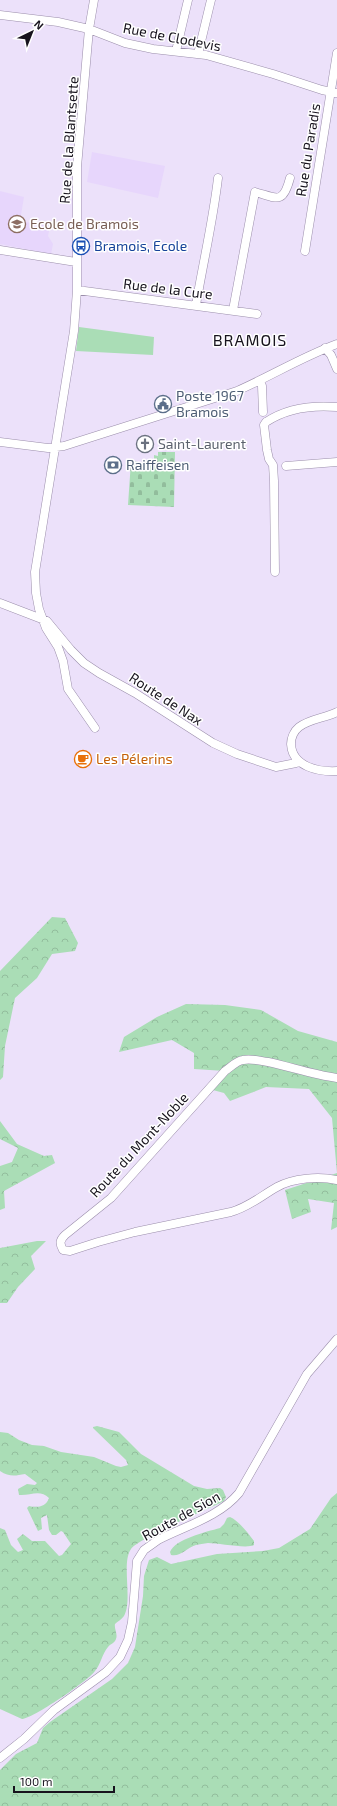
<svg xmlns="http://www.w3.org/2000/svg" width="337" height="1806" viewBox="0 0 337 1806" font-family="'Exo 2',sans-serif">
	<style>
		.built { fill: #e7d6fc }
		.grass { fill: #aaddb6 }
		.forest { fill: url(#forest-crowns) }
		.cemetery { fill: url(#cemetery-stones) }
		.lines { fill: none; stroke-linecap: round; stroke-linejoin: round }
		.minor-casing { stroke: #9b8eab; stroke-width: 9 }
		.minor { stroke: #fff; stroke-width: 8 }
		.labels { text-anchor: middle; stroke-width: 3; stroke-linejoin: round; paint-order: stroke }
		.street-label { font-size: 14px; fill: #17131d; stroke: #fff }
		.education-label { font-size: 14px; fill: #785e54; stroke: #fff; text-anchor: start }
		.transit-label { font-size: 14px; fill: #164399; stroke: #fff; text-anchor: start }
		.service-label { font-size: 14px; fill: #4e5e75; stroke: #fff; text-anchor: start }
		.worship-label { font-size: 14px; fill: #5b616d; stroke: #fff; text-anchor: start }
		.food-label { font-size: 14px; fill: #c56008; stroke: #fff; text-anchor: start }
		.quarter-label { font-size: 16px; letter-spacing: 1px; fill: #17131d; stroke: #fff }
	</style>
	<defs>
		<pattern id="forest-crowns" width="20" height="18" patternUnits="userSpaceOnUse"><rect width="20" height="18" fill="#aaddb6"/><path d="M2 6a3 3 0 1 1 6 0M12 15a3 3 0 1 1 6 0" fill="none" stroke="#92bd9c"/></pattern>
		<pattern id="cemetery-stones" width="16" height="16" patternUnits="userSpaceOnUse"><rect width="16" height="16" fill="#aaddb6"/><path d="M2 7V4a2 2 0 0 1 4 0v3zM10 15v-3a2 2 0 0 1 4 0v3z" fill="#92bd9c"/></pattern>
	</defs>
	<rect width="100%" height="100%" fill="#ece1fa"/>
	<path class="built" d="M92,152L165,166L158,198L87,182Z
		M0,191L24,197L20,221L50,226L48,236L53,244L51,254L0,244Z"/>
	<path class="grass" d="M79,327L154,337L153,355L76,351Z"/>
	<path class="forest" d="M52,917L65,918L78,943L75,951L52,954L37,978L15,998L5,1046L3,1077L0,1080V971Z
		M186,1004L225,1005L261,1010L298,1031L337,1042V1227L331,1230L334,1203L308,1199L311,1212L292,1219L285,1190L337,1173L332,1118L309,1089L266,1087L230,1101L224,1093L209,1089L225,1071L194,1069V1053L172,1040L119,1052L124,1037L157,1017Z
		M0,1121L17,1144L44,1156L52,1155L55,1163L4,1191L5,1208L0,1210V1166L12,1162L18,1148L0,1139Z
		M37,1241H46L31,1256L35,1269L18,1287L7,1303H0V1248Z
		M97,1426L119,1432L141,1454L194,1486L207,1489L220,1488L223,1490L226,1497L224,1501L218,1504C203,1511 138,1539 131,1549C121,1563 133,1600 124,1616C122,1619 117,1622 115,1624C114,1629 118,1634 116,1639C115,1643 110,1644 108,1647C102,1654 101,1664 95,1671C88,1681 32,1719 22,1719L0,1709V1528L5,1530L11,1545L18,1552L23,1550L17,1539L23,1534L32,1541H45L59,1556L62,1555L71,1544L63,1532L61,1531L56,1535H52L49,1530L47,1515L41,1518L42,1529L38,1531L27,1508L29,1506C37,1508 46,1507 49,1498C40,1489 30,1496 19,1495L18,1489L27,1484L35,1485L37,1483L25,1474C15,1476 9,1477 0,1471V1432L8,1433L19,1440L32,1445L44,1446L61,1452L94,1457L116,1466L121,1467L128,1465L126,1460L93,1428V1427Z
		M337,1493V1806H0V1770L16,1754L37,1743L43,1728L50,1722L112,1679L128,1663L135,1647L143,1596L144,1576L149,1560L157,1557L171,1564L217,1554L263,1551L279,1548L310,1529L331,1498Z
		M230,1517C239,1521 248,1533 254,1541V1545C247,1549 218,1543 208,1543C204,1544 199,1544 196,1545C186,1548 181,1557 171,1555L170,1552C175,1539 206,1532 220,1528L224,1524L227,1518Z"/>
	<path class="cemetery" d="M158,452H175L174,507L128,505L131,461L138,462L142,466L146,467L150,460H154V455L158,456Z"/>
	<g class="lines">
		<g class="minor-casing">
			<path id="minor" d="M94,0L89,29L77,167V290L74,331L35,572L36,593L39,609L46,628L58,647L63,661L68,689L95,728
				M0,15L58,22L89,29L125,43L153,49L206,55L273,74L322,90L337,93
				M176,51L188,0
				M198,54L211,0
				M0,250L76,262
				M305,251L337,53
				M77,290L257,314
				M196,305C203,263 213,221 218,178
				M233,310L255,192C277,198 283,205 290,178
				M325,348L331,355L337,369
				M260,381L262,386L263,412
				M266,422L264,425L267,450L269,459L273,465L274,481L275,572
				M266,422C287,408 312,405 337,407
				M0,442L48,448L64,446L237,391C271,376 302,357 337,344
				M286,466L337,462
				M0,603L47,621L71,650L84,663L99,673L135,693L213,743L237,754L276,767L296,763
				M337,712C325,718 309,719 299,727C294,731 291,738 291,744C292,767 319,772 337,771
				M337,1078C314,1075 291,1067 268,1062C260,1061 251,1058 243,1060C236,1061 231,1067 225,1071L111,1198L65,1235C60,1240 59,1243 63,1250L70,1251L98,1242L135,1232L231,1212C249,1207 261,1196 277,1187C293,1178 319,1176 337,1180
				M0,1758L24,1739L54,1710L106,1672L120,1657L128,1640L132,1622L137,1561L144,1550L158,1540C185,1526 219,1517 239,1493L307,1374L337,1339"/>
		</g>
		<use href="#minor" class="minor"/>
	</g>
	<defs>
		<g id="school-ring" transform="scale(0.9)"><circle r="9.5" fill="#fff" stroke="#8d6e63" stroke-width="1.5"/><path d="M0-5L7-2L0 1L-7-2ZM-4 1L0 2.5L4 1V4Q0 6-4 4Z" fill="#8d6e63"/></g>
		<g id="bus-ring" transform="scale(0.9)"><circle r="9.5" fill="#fff" stroke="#1a4fb4" stroke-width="1.5"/><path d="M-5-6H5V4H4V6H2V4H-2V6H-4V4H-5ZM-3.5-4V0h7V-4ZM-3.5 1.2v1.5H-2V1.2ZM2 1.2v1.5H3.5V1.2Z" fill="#1a4fb4"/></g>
		<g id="civic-ring" transform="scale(0.9)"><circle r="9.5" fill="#fff" stroke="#5c6f8a" stroke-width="1.5"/><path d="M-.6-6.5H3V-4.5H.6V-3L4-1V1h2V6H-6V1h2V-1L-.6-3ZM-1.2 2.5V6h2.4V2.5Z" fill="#5c6f8a"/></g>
		<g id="church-ring" transform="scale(0.9)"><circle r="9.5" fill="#fff" stroke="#6b7280" stroke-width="1.5"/><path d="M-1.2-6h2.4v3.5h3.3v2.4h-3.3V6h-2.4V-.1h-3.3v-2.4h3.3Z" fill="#6b7280"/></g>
		<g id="bank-ring" transform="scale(0.9)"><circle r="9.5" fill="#fff" stroke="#5c6f8a" stroke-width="1.5"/><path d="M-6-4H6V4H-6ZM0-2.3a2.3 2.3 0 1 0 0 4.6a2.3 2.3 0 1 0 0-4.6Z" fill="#5c6f8a"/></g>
		<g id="cafe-ring" transform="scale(0.9)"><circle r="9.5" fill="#fff" stroke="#e8710a" stroke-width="1.5"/><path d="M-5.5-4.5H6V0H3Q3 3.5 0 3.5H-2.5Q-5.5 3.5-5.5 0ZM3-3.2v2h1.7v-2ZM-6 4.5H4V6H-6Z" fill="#e8710a"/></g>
	</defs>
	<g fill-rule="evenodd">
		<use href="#school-ring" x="17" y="224"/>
		<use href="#bus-ring" x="81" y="246"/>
		<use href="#civic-ring" x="163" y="404"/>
		<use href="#church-ring" x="145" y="444"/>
		<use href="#bank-ring" x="113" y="465"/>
		<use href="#cafe-ring" x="83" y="759"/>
	</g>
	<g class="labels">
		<g class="street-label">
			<text transform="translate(172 37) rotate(11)" y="5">Rue de Clodevis</text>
			<text transform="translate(69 140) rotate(-86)" y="5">Rue de la Blantsette</text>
			<text transform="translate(308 150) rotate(-81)" y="5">Rue du Paradis</text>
			<text transform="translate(168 289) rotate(7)" y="5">Rue de la Cure</text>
			<text transform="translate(166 699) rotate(33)" y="5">Route de Nax</text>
			<text transform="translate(139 1145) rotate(-47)" y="5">Route du Mont-Noble</text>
			<text transform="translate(181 1516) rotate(-29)" y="5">Route de Sion</text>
		</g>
		<g class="education-label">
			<text x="30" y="229">Ecole de Bramois</text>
		</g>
		<g class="transit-label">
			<text x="94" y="251">Bramois, Ecole</text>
		</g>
		<g class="service-label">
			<text x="176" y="401">Poste 1967<tspan x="176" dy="16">Bramois</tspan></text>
			<text x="126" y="470">Raiffeisen</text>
		</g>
		<g class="worship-label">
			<text x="158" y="449">Saint-Laurent</text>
		</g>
		<g class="food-label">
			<text x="96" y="764">Les Pélerins</text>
		</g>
		<g class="quarter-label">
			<text x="250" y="346">BRAMOIS</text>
		</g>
	</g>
	<g transform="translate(32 32) rotate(43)" stroke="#ffffff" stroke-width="3" paint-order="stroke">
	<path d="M0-3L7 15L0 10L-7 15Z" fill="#17131d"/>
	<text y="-6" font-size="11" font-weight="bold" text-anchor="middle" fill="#17131d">N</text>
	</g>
	<path d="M14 1786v6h100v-6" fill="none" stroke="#17131d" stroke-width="2"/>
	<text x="20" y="1786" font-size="12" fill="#17131d" stroke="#ffffff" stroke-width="3" paint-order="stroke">100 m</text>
</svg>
